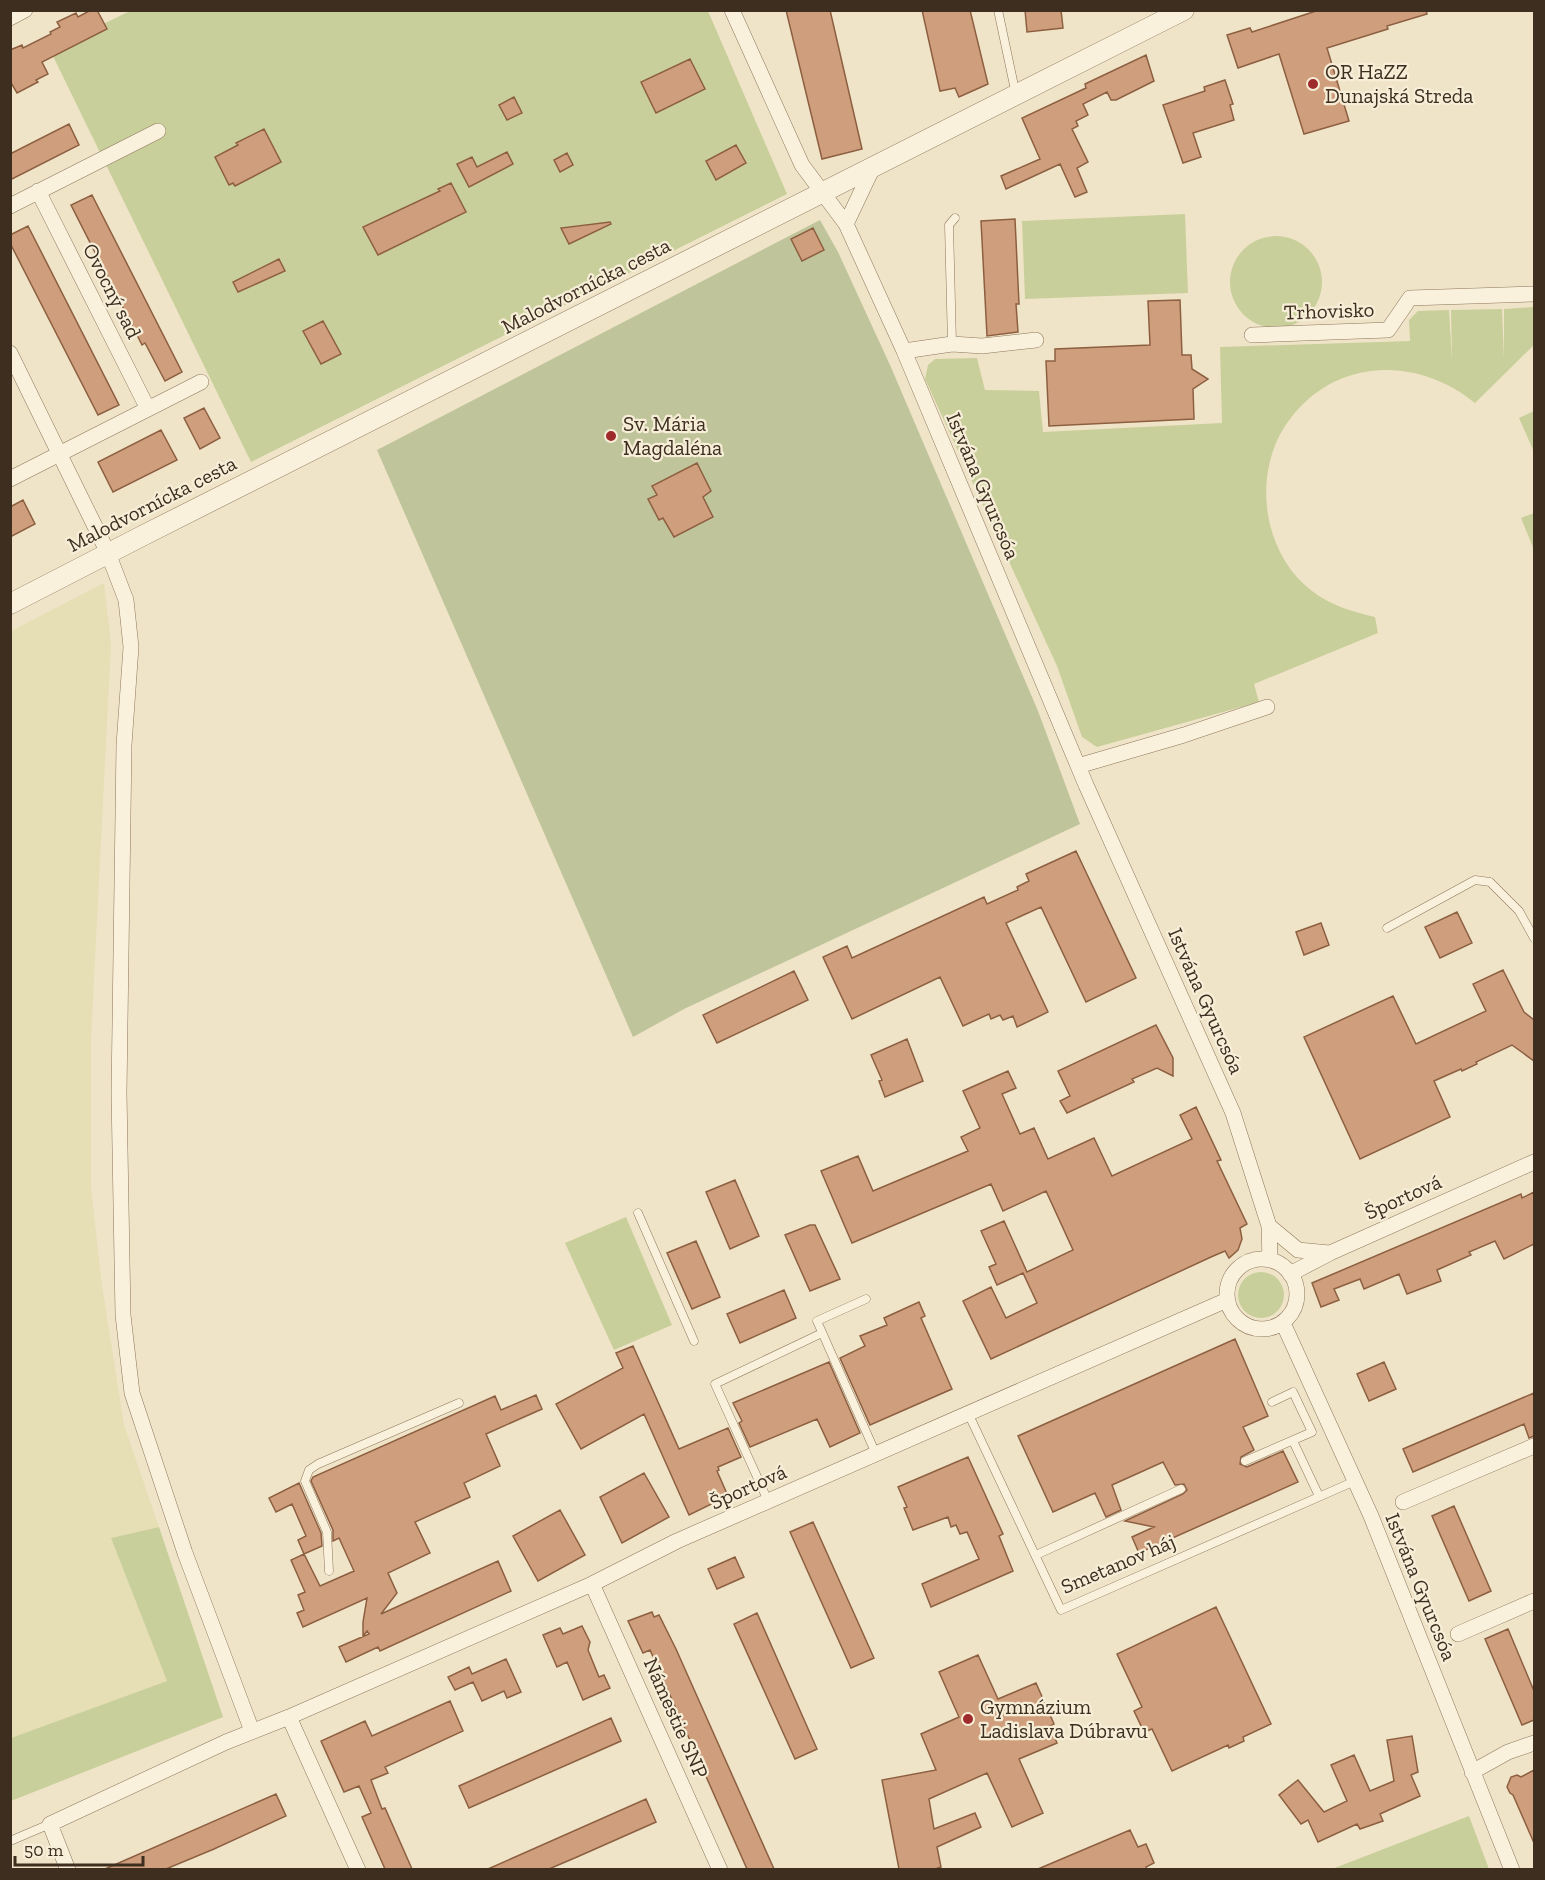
<svg xmlns="http://www.w3.org/2000/svg" width="1545" height="1880" viewBox="0 0 1545 1880" font-family="'Zilla Slab',serif">
	<style>
		.farmland { fill: #e6deb5 }
		.green { fill: #c9cf9b }
		.cemetery { fill: #bfc49a }
		.building { fill: #cf9f7d; stroke: #8d5f41; stroke-width: 1.5 }
		.lines { fill: none; stroke-linecap: round; stroke-linejoin: round }
		.service-casing { stroke: #8d765c; stroke-width: 9 }
		.minor-casing { stroke: #8d765c; stroke-width: 16 }
		.tertiary-casing { stroke: #8d765c; stroke-width: 21 }
		.service { stroke: #faf1dc; stroke-width: 8 }
		.minor { stroke: #faf1dc; stroke-width: 15 }
		.tertiary { stroke: #faf1dc; stroke-width: 20 }
		.poi-dot { fill: #9e2a2b; stroke: #f7eed8; stroke-width: 2 }
		.labels { text-anchor: middle; stroke-width: 4.5; stroke-linejoin: round; paint-order: stroke }
		.poi-label { font-size: 21px; fill: #3d2e20; stroke: #f7eed8; text-anchor: start }
		.street-label { font-size: 21px; fill: #3d2e20; stroke: #f7eed8 }
	</style>
	<rect width="100%" height="100%" fill="#f0e4c8"/>
	<path class="farmland" d="M104,583L111,645L91,1037V1188L102,1285L124,1425L159,1527L111,1538L167,1681L11,1738V631Z"/>
	<path class="green" d="M130,11H708L787,194L251,462L50,50Z
		M1185,214L1188,293L1025,299L1022,221Z
		M1230 282a46 46 0 1 1 92 0a46 46 0 1 1-92 0Z
		M1534,307V345L1475,403C1418,356 1336,357 1290,419C1251,470 1261,552 1312,591C1330,605 1353,612 1375,617L1378,633L1254,684L1259,702L1097,747L1082,737L1057,666L925,379L928,365L935,359L977,358L985,390L1039,391L1043,432L1222,423L1220,347L1410,341L1409,320L1418,311L1449,310L1452,361L1451,310L1502,309L1504,359V309Z
		M1534,411V452L1519,418Z
		M1534,513V550L1521,518Z
		M626,1217L672,1325L614,1350L565,1243Z
		M1238 1295a23 23 0 1 1 46 0a23 23 0 1 1-46 0Z
		M159,1527L223,1717L11,1801V1738L167,1681L111,1538Z
		M1469,1816L1489,1869H1332Z"/>
	<path class="cemetery" d="M820,220L838,252L890,365L1038,711L1080,824L686,1008L633,1037L377,450Z"/>
	<path class="building" d="M91,10H97L107,29L42,62L48,74L36,80L38,82L17,93L10,81V50L22,45L23,48L51,34L50,32L60,27L57,22L76,13L78,17Z
		M786,10H830L862,149L822,159Z
		M922,10H970L988,84L959,97L955,88L940,91Z
		M1025,10H1061L1063,28L1027,32Z
		M1319,10H1426L1427,14L1387,26L1388,29L1327,48L1349,121L1304,134L1279,54L1238,68L1227,35L1250,28L1252,32Z
		M1146,55L1154,81L1116,100H1111L1107,92L1083,104L1088,115L1076,121L1078,126L1072,129L1088,162L1077,168L1087,192L1075,197L1060,164L1006,189L1001,176L1040,159L1022,118L1086,88L1085,84Z
		M690,59L705,89L656,113L641,82Z
		M1225,80L1233,104L1230,105L1234,120L1193,133L1201,157L1183,163L1163,105L1205,91L1204,87Z
		M514,97L522,113L507,120L499,105Z
		M69,124L79,145L10,180V154Z
		M264,129L281,162L235,186L233,183L229,185L215,157L238,145L236,143Z
		M736,145L746,163L716,180L706,161Z
		M507,152L513,164L469,187L457,164L472,157L477,167Z
		M567,153L573,165L560,172L554,160Z
		M451,183L466,212L378,255L363,227L440,191L438,189Z
		M92,195L182,372L165,381L145,343L142,345L71,205Z
		M1015,219L1019,304H1016L1018,332L987,336L981,221Z
		M610,222L611,224L569,244L561,228Z
		M28,226L119,405L98,415L10,243V235Z
		M813,228L824,250L802,261L791,239Z
		M279,259L285,271L238,292L233,282Z
		M1180,300L1182,355H1191L1192,369L1208,379L1193,389L1194,419L1049,426L1046,361H1055V349L1150,345L1148,301Z
		M323,321L341,354L321,364L303,331Z
		M204,408L220,438L200,449L184,418Z
		M161,430L177,460L113,492L98,462Z
		M697,463L711,491L703,497L713,517L674,537L663,518L659,520L648,499L657,495L652,486Z
		M23,500L35,524L10,537V507Z
		M1076,851L1136,978L1086,1002L1041,907L1006,923L1048,1012L1017,1027L1013,1016L1003,1020L1000,1015L991,1019L989,1014L963,1026L940,977L852,1019L823,957L847,946L852,958L984,897L987,904L1018,890L1017,887L1029,881L1026,874Z
		M1457,912L1472,943L1440,958L1425,927Z
		M1321,923L1329,945L1304,955L1296,932Z
		M1503,970L1524,1012L1534,1020V1061L1512,1045L1476,1062L1477,1064L1462,1071L1461,1069L1434,1081L1450,1117L1360,1159L1304,1037L1393,996L1416,1044L1486,1011L1473,984Z
		M794,971L808,1000L717,1043L703,1015Z
		M1156,1025L1173,1058V1076L1157,1068L1132,1079L1134,1082L1067,1113L1060,1101L1070,1096L1058,1071Z
		M907,1039L923,1081L885,1097L879,1081L882,1080L871,1055Z
		M1008,1071L1016,1088L1002,1094L1020,1134L1034,1128L1048,1159L1094,1138L1112,1176L1192,1139L1180,1115L1196,1107L1221,1160L1217,1161L1247,1224L1240,1228L1242,1239L1238,1250L1229,1258L1225,1251L1211,1257L991,1359L963,1301L991,1287L1006,1318L1037,1303L1023,1273L997,1285L989,1267L996,1264L981,1231L1004,1221L1027,1272L1073,1250L1046,1191L1003,1211L991,1184L852,1243L821,1171L858,1156L873,1191L968,1151L961,1137L980,1128L963,1091Z
		M735,1180L759,1236L730,1249L706,1192Z
		M1534,1192V1244L1504,1259L1495,1241L1469,1252L1471,1255L1437,1270L1441,1281L1407,1294L1399,1274L1364,1289L1360,1279L1334,1289L1339,1300L1321,1307L1312,1283L1521,1194L1522,1198Z
		M810,1225H815L840,1279L810,1291L785,1235Z
		M696,1241L720,1297L692,1309L667,1253Z
		M784,1290L796,1318L740,1343L727,1314Z
		M919,1302L925,1316L921,1318L952,1389L870,1425L840,1358L865,1346L860,1336L887,1325L884,1318Z
		M1235,1339L1268,1416L1243,1427L1254,1450L1241,1457L1240,1464L1247,1467L1283,1451L1298,1482L1139,1553L1132,1537L1154,1527L1125,1521L1183,1494L1187,1490L1184,1484L1175,1485L1163,1462L1112,1485L1121,1510L1106,1517L1095,1493L1053,1512L1018,1436Z
		M633,1346L679,1449L728,1428L741,1457L718,1467L719,1470L717,1471L728,1496L689,1515L644,1414L581,1449L556,1404L623,1368L616,1353Z
		M829,1362L860,1433L830,1447L817,1419L750,1447L739,1423L742,1421L733,1403Z
		M1384,1362L1396,1389L1369,1401L1357,1374Z
		M1534,1393V1436L1529,1438L1524,1424L1413,1472L1403,1449Z
		M536,1395L542,1409L486,1434L500,1466L464,1483L470,1497L415,1522L430,1553L388,1573L397,1593L381,1614L498,1561L511,1591L380,1651L378,1647L346,1662L339,1647L369,1634L367,1631L363,1636V1622L367,1598L303,1627L297,1613L304,1610L298,1595L305,1592L291,1560L304,1554L320,1586L354,1571L339,1538L333,1541V1530L311,1481L313,1477L495,1396L501,1410Z
		M968,1457L1003,1534L999,1536L1013,1571L931,1607L922,1584L979,1559L967,1532L960,1534L956,1525L951,1527L948,1517L913,1530L904,1508L907,1507L898,1487Z
		M644,1473L669,1517L622,1543L600,1497Z
		M299,1483L321,1533L322,1546L304,1554L298,1540L306,1536L292,1504L276,1512L269,1498Z
		M1454,1506L1491,1591L1469,1601L1432,1516Z
		M560,1510L585,1555L538,1581L513,1536Z
		M813,1522L874,1658L851,1668L790,1532Z
		M735,1557L744,1577L717,1589L708,1569Z
		M1216,1607L1271,1724L1243,1737L1244,1741L1229,1748L1228,1745L1172,1771L1152,1729L1144,1732L1134,1711L1142,1707L1117,1654Z
		M652,1612L654,1617L659,1615L676,1649L774,1869H747L650,1650L643,1653L628,1621Z
		M757,1613L817,1749L795,1759L734,1624Z
		M582,1626L590,1642L588,1650L599,1677L604,1675L610,1688L583,1700L567,1662L557,1667L543,1635L560,1628L563,1634Z
		M1508,1629L1534,1691V1720L1522,1725L1485,1639Z
		M978,1655L998,1699L1036,1683L1054,1724L1050,1726L1057,1743L1019,1759L1043,1813L1012,1827L987,1773L929,1799L934,1829L975,1813L981,1827L937,1847L941,1867L935,1869H899L882,1780L936,1770L921,1734L959,1717L939,1672Z
		M506,1659L521,1692L507,1698L504,1691L482,1701L473,1682L455,1690L448,1677L469,1667L472,1674Z
		M450,1701L463,1731L385,1767L388,1773L371,1780L382,1809L385,1808L412,1869H385L362,1817L371,1813L359,1786L344,1792L321,1741L365,1721L372,1736Z
		M611,1718L621,1741L469,1808L459,1786Z
		M1412,1736L1418,1772L1411,1775L1420,1796L1380,1814L1383,1821L1360,1829L1357,1824L1318,1842L1308,1820L1301,1824L1279,1795L1298,1780L1324,1812L1347,1801L1331,1765L1354,1755L1370,1791L1394,1781L1387,1740Z
		M1534,1770V1843L1513,1795L1510,1793L1507,1787L1511,1777L1517,1775L1521,1777Z
		M276,1794L286,1816L214,1849L166,1869H105Z
		M646,1799L656,1822L577,1857L549,1869H488Z
		M1130,1830L1138,1847L1146,1844L1154,1863L1146,1867L1147,1869H1038Z"/>
	<g class="lines">
		<g class="service-casing">
			<path id="service" d="M998,10L1016,95
				M952,344L949,225L955,218
				M1387,928L1475,880L1490,882L1519,911L1534,938
				M638,1213L694,1341
				M866,1299L817,1321L876,1454
				M968,1413L1061,1610L1355,1481
				M1293,1441L1319,1496
				M1245,1461L1312,1432L1293,1392L1272,1402
				M768,1501L715,1384L822,1333
				M1036,1555L1181,1489
				M329,1571L327,1532L305,1481L309,1470L318,1464L459,1403
				M10,1841L50,1824"/>
		</g>
		<g class="minor-casing">
			<path id="minor" d="M732,10L802,165L846,224L904,351L1086,785L1233,1113L1269,1226L1270,1260
				M10,18L25,10
				M38,191L148,409
				M10,206L158,131
				M846,224L873,167
				M1252,335L1388,330L1410,298L1534,294
				M904,351L952,344L982,346L1036,340
				M10,353L108,553L126,600L131,647L124,745L119,1093L123,1315L132,1393L185,1553L252,1731
				M10,479L201,382
				M1078,766L1184,735L1267,707
				M1269,1226L1298,1250L1329,1253
				M1227 1294a35 35 0 1 1 70 0a35 35 0 1 1-70 0Z
				M1290,1274L1330,1253L1534,1162
				M1283,1323L1371,1516L1512,1870
				M1403,1502L1534,1446
				M592,1584L720,1870
				M1458,1634L1534,1601
				M289,1717L358,1870
				M1472,1772L1508,1752L1534,1743
				M68,1870L50,1824L226,1742L289,1717L592,1584L677,1541L1227,1300"/>
		</g>
		<g class="tertiary-casing">
			<path id="tertiary" d="M10,604L142,536L1184,10"/>
		</g>
		<use href="#service" class="service"/>
		<use href="#minor" class="minor"/>
		<use href="#tertiary" class="tertiary"/>
	</g>
	<g class="poi-dot">
		<circle cx="1313" cy="84" r="6"/>
		<circle cx="611" cy="436" r="6"/>
		<circle cx="968" cy="1719" r="6"/>
	</g>
	<g class="labels">
		<g class="poi-label">
			<text x="1325" y="79">OR HaZZ<tspan x="1325" dy="24">Dunajská Streda</tspan></text>
			<text x="623" y="431">Sv. Mária<tspan x="623" dy="24">Magdaléna</tspan></text>
			<text x="980" y="1714">Gymnázium<tspan x="980" dy="24">Ladislava Dúbravu</tspan></text>
		</g>
		<g class="street-label">
			<text transform="translate(586 286) rotate(-27)" y="7">Malodvornícka cesta</text>
			<text transform="translate(112 291) rotate(63)" y="7">Ovocný sad</text>
			<text transform="translate(1329 311) rotate(-2)" y="7">Trhovisko</text>
			<text transform="translate(983 486) rotate(67)" y="7">Istvána Gyurcsóa</text>
			<text transform="translate(152 504) rotate(-27)" y="7">Malodvornícka cesta</text>
			<text transform="translate(1206 1001) rotate(66)" y="7">Istvána Gyurcsóa</text>
			<text transform="translate(1403 1197) rotate(-24)" y="7">Športová</text>
			<text transform="translate(748 1487) rotate(-24)" y="7">Športová</text>
			<text transform="translate(1118 1564) rotate(-23)" y="7">Smetanov háj</text>
			<text transform="translate(1421 1587) rotate(68)" y="7">Istvána Gyurcsóa</text>
			<text transform="translate(676 1718) rotate(66)" y="7">Námestie SNP</text>
		</g>
	</g>
	<rect width="1545" height="1880" fill="none" stroke="#3d2e20" stroke-width="24"/>
	<path d="M15 1856v9h128v-9" fill="none" stroke="#3d2e20" stroke-width="3"/>
	<text x="24" y="1856" font-size="18" fill="#3d2e20" stroke="#f7eed8" stroke-width="4.5" paint-order="stroke">50 m</text>
</svg>
